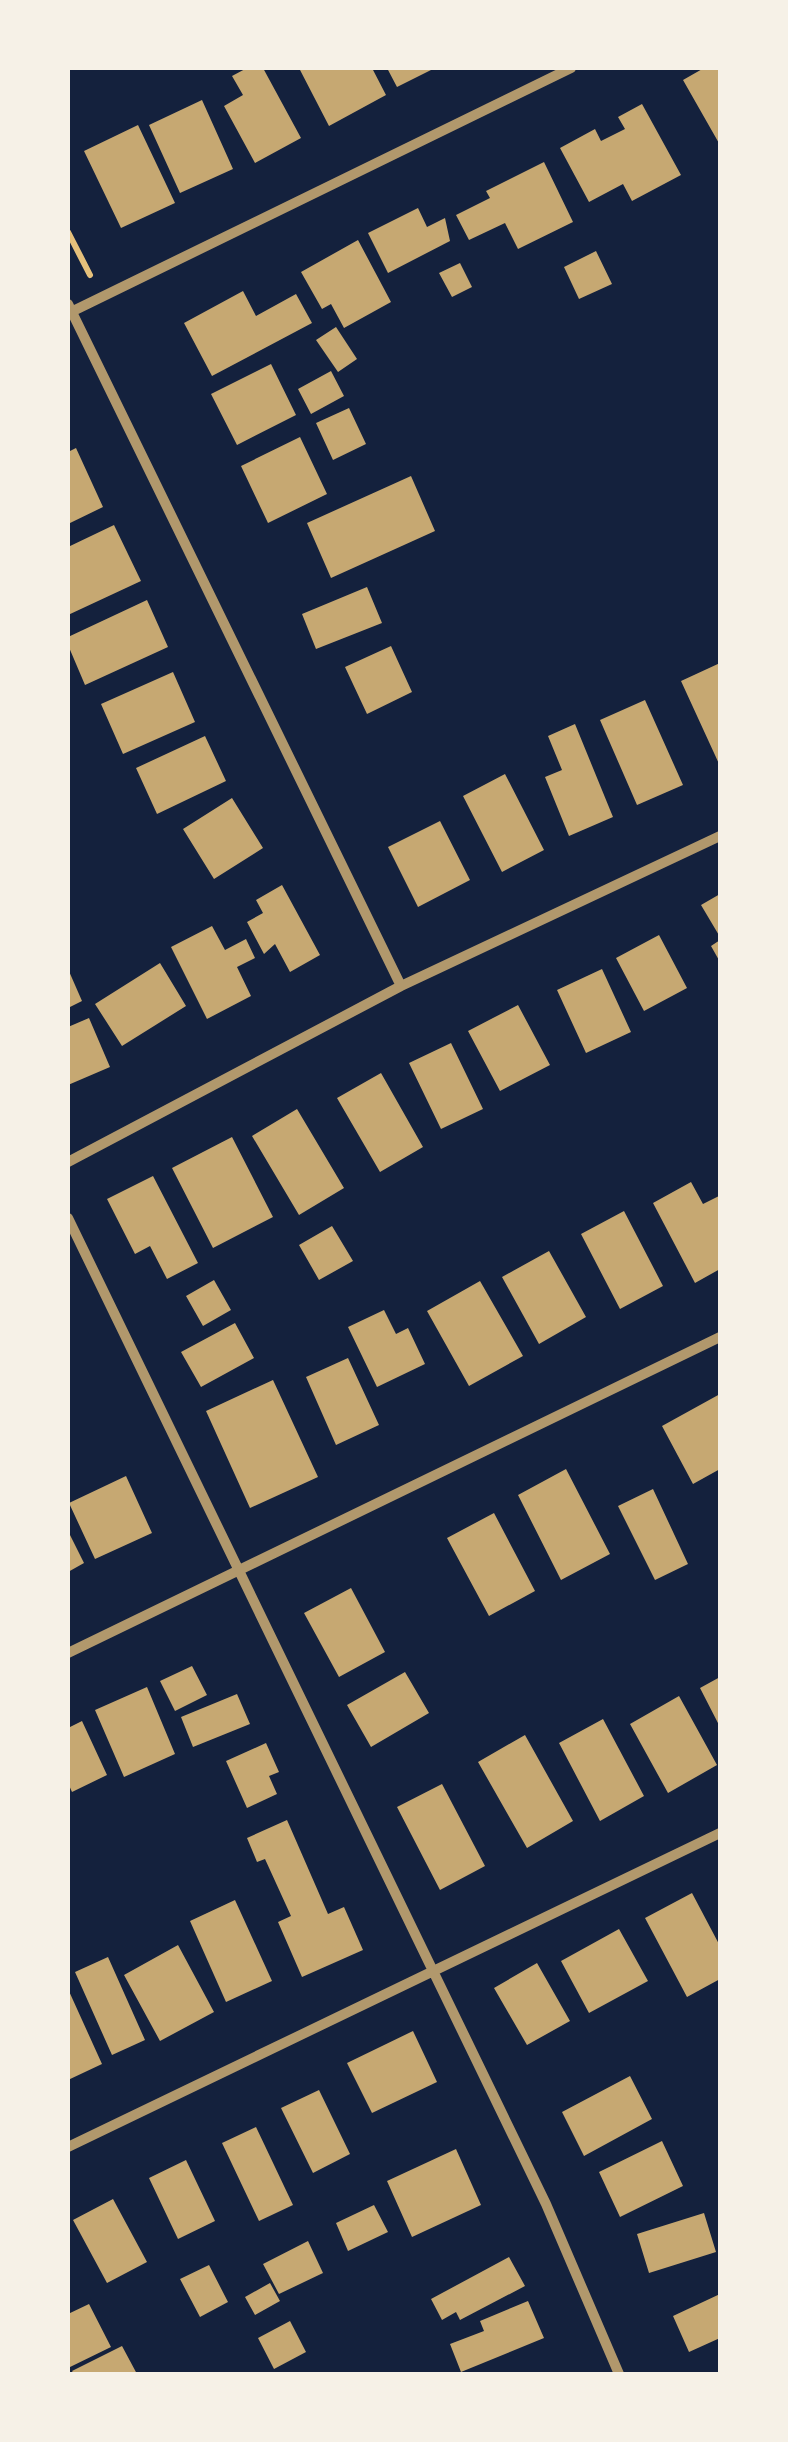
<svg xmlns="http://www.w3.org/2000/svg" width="788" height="2442" viewBox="0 0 788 2442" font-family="Georgia,serif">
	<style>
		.building { fill: #c6a872 }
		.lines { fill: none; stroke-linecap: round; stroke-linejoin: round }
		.path { stroke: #e5c07b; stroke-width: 6 }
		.minor { stroke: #b1986c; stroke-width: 10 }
	</style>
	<rect width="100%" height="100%" fill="#14213d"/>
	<path class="building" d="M247,68H263L301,138L255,163L224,106L243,95L232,76Z
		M299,68H372L386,95L329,126Z
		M387,68H435L397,87Z
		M704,68H720V145L683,80Z
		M202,100L233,169L180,193L149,125Z
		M642,104L681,175L632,201L623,184L589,202L560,148L595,129L601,141L625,129L618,117Z
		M138,125L175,203L121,228L84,151Z
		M544,162L573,222L518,249L505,223L469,240L456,215L490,198L486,191Z
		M418,208L427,227L445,218L450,241L388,273L368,233Z
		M358,240L391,302L344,328L331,304L322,309L301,272Z
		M596,251L612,284L579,299L564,267Z
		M460,263L472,287L452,297L439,273Z
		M243,291L256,316L296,294L312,323L212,376L184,323Z
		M336,327L357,359L338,372L316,340Z
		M271,364L296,415L237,445L211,394Z
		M331,371L344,396L311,414L298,389Z
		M349,408L366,444L333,460L316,423Z
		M300,437L327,494L268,523L241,466Z
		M76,448L103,507L68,524V452Z
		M411,476L435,531L331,578L307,523Z
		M114,525L141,581L68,615V547Z
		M367,587L382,623L316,649L302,614Z
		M147,600L168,647L85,685L68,645V637Z
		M391,646L412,692L367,714L345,667Z
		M720,663V766L681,681Z
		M173,672L195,722L123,754L101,704Z
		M645,700L683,785L637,805L600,720Z
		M575,724L613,817L569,836L545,777L562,770L548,736Z
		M205,736L226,781L157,814L136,768Z
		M505,774L544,850L502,872L463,796Z
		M232,798L263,848L214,879L183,829Z
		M440,821L470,880L418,907L388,847Z
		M282,885L320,955L290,972L275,944L264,954L247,922L263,913L256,900Z
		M720,894V937L701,905Z
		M212,926L225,950L246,939L255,958L237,967L251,996L207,1019L171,947Z
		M659,935L687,988L644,1011L616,958Z
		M720,940V962L711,946Z
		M160,963L186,1006L122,1046L95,1004Z
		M68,969L82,1001L68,1008Z
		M602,969L631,1032L586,1053L557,990Z
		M518,1005L550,1065L500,1091L468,1031Z
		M89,1018L110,1067L68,1085V1027Z
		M451,1043L483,1109L441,1129L409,1063Z
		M381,1073L423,1147L380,1172L337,1098Z
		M297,1109L344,1188L299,1215L252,1136Z
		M232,1137L273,1217L213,1248L172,1168Z
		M153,1176L198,1263L167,1279L150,1246L135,1254L107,1199Z
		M691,1182L703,1204L719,1196L720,1199V1269L695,1283L653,1203Z
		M624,1211L663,1286L620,1309L581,1234Z
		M332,1226L353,1261L319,1280L299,1245Z
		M549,1251L586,1317L539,1344L502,1277Z
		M214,1280L231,1310L203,1326L186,1296Z
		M480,1281L523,1356L469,1386L427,1311Z
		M384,1310L396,1334L408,1328L425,1364L377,1387L348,1327Z
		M235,1323L254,1358L201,1387L181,1352Z
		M348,1358L379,1425L336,1445L306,1377Z
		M273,1380L318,1477L250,1508L206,1411Z
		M720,1394V1469L693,1484L662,1426Z
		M566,1469L610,1554L561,1580L518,1495Z
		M126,1476L152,1533L95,1559L69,1503Z
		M653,1489L688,1564L655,1580L618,1506Z
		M494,1513L535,1591L489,1616L447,1538Z
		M68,1531L84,1563L68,1572Z
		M351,1588L385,1652L339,1677L304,1613Z
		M192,1666L207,1695L175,1711L160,1681Z
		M405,1672L429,1713L371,1747L347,1705Z
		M720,1677V1727L700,1688Z
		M147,1687L175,1754L124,1777L95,1710Z
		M237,1694L250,1724L193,1747L181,1717Z
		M679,1696L717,1765L668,1793L630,1724Z
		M603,1719L644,1796L600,1821L559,1743Z
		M82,1721L107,1775L72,1792L68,1783V1728Z
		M525,1735L573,1821L527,1848L478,1762Z
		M266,1743L279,1772L269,1776L277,1794L247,1808L226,1761Z
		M442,1784L485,1866L440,1890L397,1807Z
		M287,1820L328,1914L344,1907L363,1950L302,1977L278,1922L291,1916L265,1859L257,1862L247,1838Z
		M692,1893L720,1946V1979L687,1997L645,1918Z
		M235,1900L272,1981L226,2002L190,1921Z
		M619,1929L648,1981L589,2013L561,1961Z
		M178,1945L214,2012L160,2041L124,1975Z
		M108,1957L145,2040L112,2055L75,1972Z
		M537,1963L570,2021L527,2045L494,1988Z
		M68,1989L102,2064L68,2080Z
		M413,2031L437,2082L372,2113L347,2063Z
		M630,2076L652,2119L584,2156L562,2112Z
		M319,2090L350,2154L313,2173L281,2108Z
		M256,2127L293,2205L259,2221L222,2143Z
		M662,2141L683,2186L620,2217L599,2172Z
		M456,2149L481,2205L412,2237L387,2181Z
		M186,2160L215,2221L178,2239L149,2178Z
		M113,2199L147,2262L107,2283L73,2220Z
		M374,2205L388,2232L348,2251L336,2223Z
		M704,2213L716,2252L649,2273L637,2234Z
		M308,2241L323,2273L279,2294L263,2264Z
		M509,2257L525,2286L460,2320L456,2312L442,2320L431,2299Z
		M209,2265L228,2302L200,2317L180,2279Z
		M270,2283L280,2301L255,2315L245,2297Z
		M720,2294V2338L689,2352L673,2316Z
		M528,2301L544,2338L461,2372L450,2344L484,2331L480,2321Z
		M89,2304L111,2347L68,2368V2314Z
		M290,2321L306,2352L274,2369L258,2338Z
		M122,2346L137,2374H74L72,2371Z"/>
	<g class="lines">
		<path class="path" d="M68,232L90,275"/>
		<path class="minor" d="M68,304L401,986
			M71,312L571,68
			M68,1162L401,986L720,836
			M68,1218L546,2204L619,2374
			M68,1653L720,1337
			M68,2147L720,1833"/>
	</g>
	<rect width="788" height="2442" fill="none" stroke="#f6f1e7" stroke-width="140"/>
</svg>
